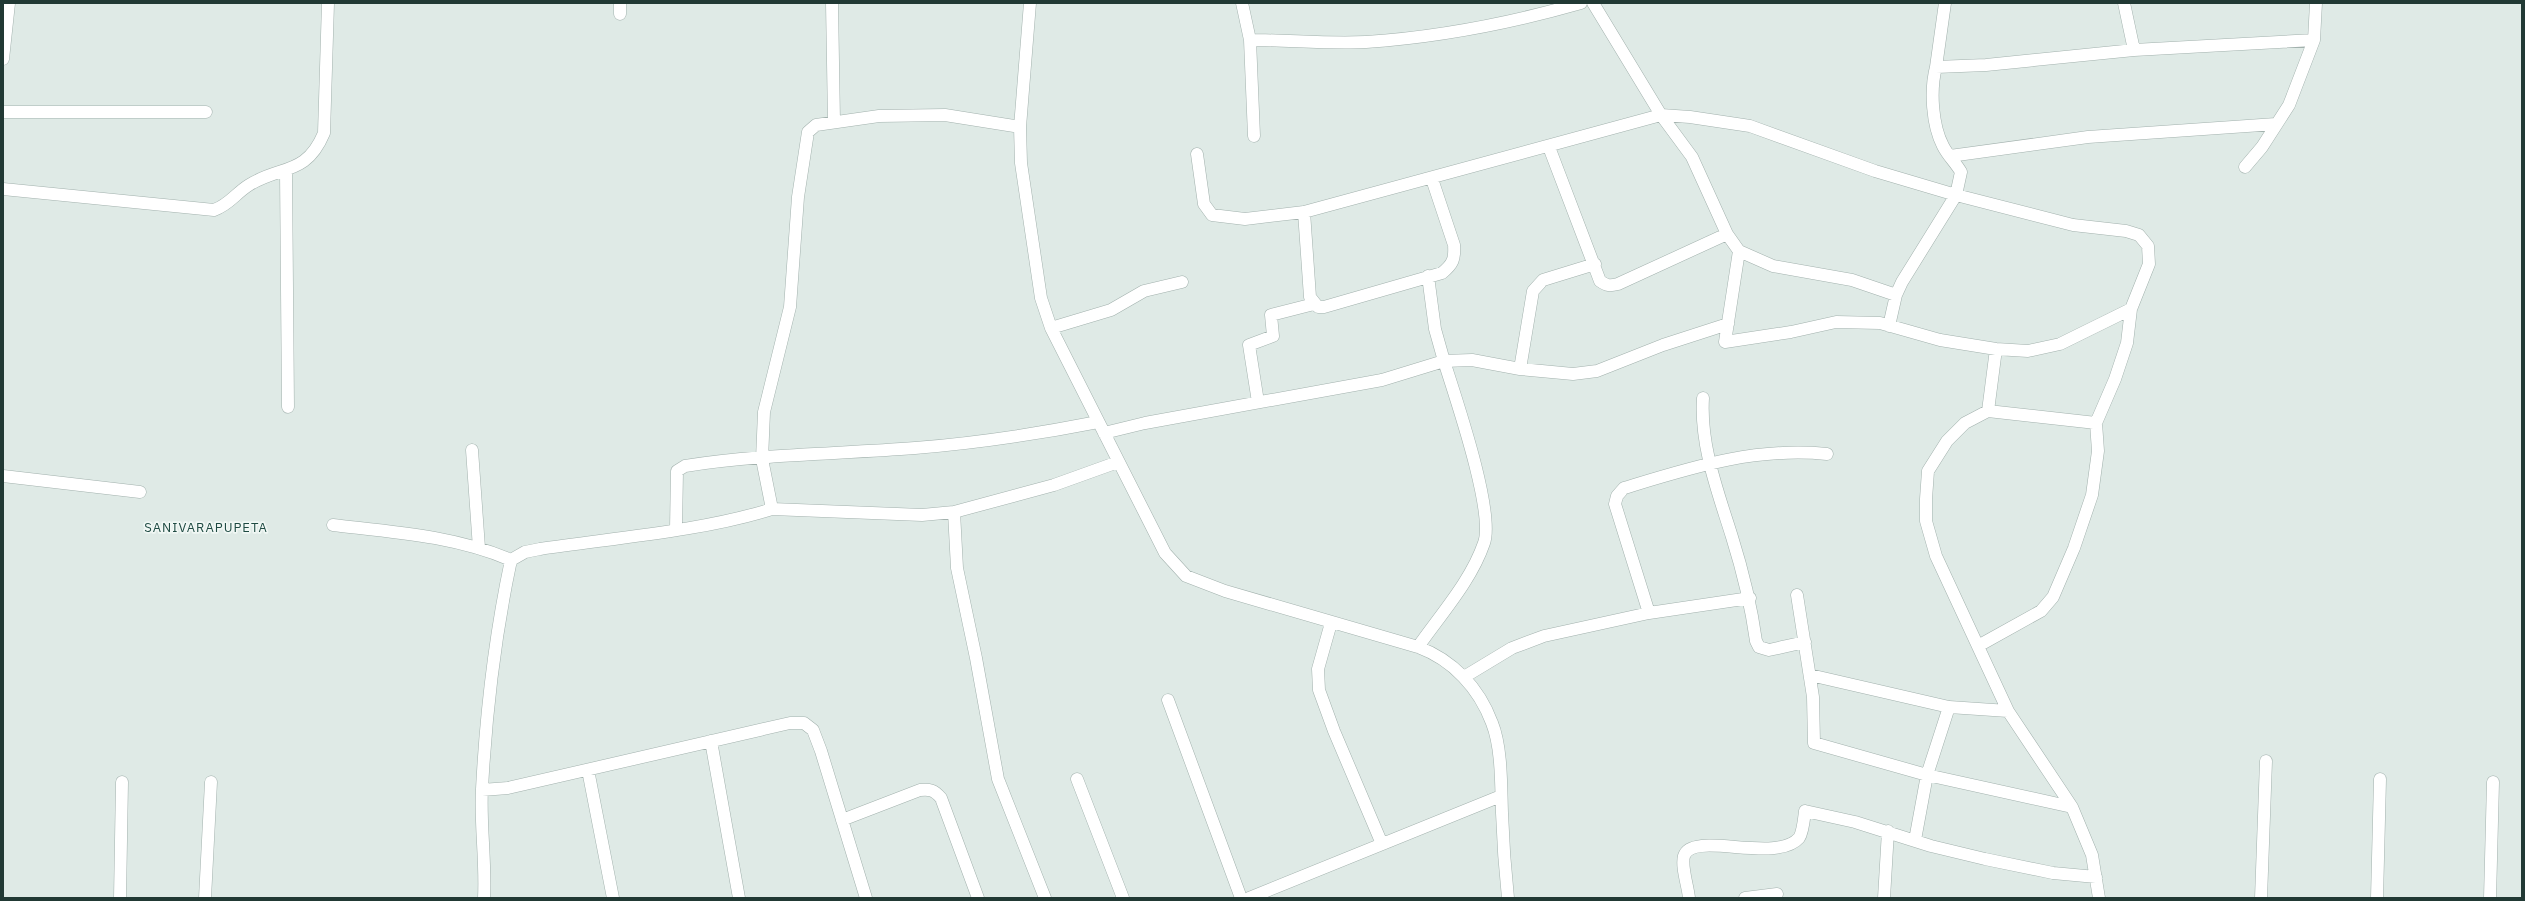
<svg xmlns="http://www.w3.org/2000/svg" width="2525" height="901" viewBox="0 0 2525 901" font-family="'IBM Plex Sans',sans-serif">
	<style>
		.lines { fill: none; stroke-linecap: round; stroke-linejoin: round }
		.minor-casing { stroke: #a2b1ad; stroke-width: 13 }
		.minor { stroke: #fff; stroke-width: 12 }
		.labels { text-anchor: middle; stroke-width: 3.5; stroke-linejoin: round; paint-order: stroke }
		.quarter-label { font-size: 13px; letter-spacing: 1px; fill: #1e4a42; stroke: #f0f7f4 }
	</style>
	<rect width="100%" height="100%" fill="#dfeae6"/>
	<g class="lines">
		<g class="minor-casing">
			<path id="minor" d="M620,3V14
				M832,3L834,122
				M1030,3L1020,127L1021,163L1041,298L1051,328L1165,553L1186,576L1225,591L1418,647C1453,660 1479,688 1492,723C1502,748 1501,786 1502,813C1503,842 1505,870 1508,898
				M1242,3L1250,40L1254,136
				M1593,3L1661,115L1692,157L1727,234L1739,251L1773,266L1852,280L1896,295
				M1945,3L1936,67L1986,65L2134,50L2124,3
				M1250,40C1289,40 1328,44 1366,42C1439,37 1511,23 1581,3
				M2134,50L2314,40
				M3,59L9,3
				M3,112H206
				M1549,147L1600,281C1607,286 1610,286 1618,284L1727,234
				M1197,154L1204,204L1212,215L1245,219L1304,212L1661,115L1690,117L1750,126L1875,171L1956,195L2073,225L2126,231L2139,235L2148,246L2149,264L2131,309L2127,343L2115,379L2096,423L2098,451L2092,495L2074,548L2053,597L2041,611L1978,646
				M1950,156L2088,137L2276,124
				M2245,167L2262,147L2289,105L2314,40L2316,3
				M286,171L288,407
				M3,189L214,210C229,205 236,193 249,185C281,165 306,176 324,133L328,3
				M1304,212L1310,297L1318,307H1324L1442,273C1453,264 1455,259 1454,245L1432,179
				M1739,251L1725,342L1791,332L1836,322L1880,323L1940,340L1996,349L2028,351L2060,344L2131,309
				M1428,276L1435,329L1444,361L1472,360L1520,369L1533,291L1543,280L1595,264
				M1889,326L1896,295L1902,282L1956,195L1961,172C1956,163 1948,156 1943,146C1932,125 1930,90 1936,67
				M1051,328L1111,310L1144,291L1182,282
				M1520,369L1573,374L1597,371L1663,345L1728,324
				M1703,398C1700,446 1718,492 1732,537C1743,572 1751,605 1756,641L1759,647L1769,650L1805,642
				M1258,402L1249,345L1273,336L1271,315L1314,304
				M1988,411L1996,349
				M1104,433L1145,423L1382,380L1444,361C1455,396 1495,512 1484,543C1471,581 1441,614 1418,647
				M472,450L479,548
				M3,476L140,492
				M772,509L762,459L764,412L790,307L798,197L808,132L816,125L879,116L945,115L1020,127
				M954,512L957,568L976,658L998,779L1045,898
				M333,525C393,532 455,536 511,560
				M676,529L677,471L685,466C761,454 838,454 915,448C977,443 1037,434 1098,422
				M1797,595L1813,697L1814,743L1927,775L2072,807L2092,855L2099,898
				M1649,613L1615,504L1617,496L1624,488C1693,467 1754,447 1827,454
				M1331,623L1318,669L1319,690L1334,731L1382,844
				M1810,675L1949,707L2008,711
				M1464,677L1512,648L1544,636L1649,613L1750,598
				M1168,700L1241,898
				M711,741L739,898
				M588,770L613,898
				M1077,779L1123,898
				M482,790L508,788L790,723H804L813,730L821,751L866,898
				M2072,807L2008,711L1936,556L1926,521V499L1928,471L1947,441L1965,423L1988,411L2096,423
				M842,820L920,790C930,789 934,790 941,798L978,898
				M1915,840L1927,775L1949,707
				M120,898L122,782
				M205,898L211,782
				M484,898C486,861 480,825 482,789C486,712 495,635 511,560L525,552L540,549C614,538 702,531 772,509L922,515L954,512L1054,485L1118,462
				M1249,898L1501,796
				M1689,898C1688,886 1681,867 1684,856C1692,830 1776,864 1799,838C1803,832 1804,819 1805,811L1855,822L1931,846L1985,859L2053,873L2096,877
				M1745,898L1777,894
				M1884,898L1888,831
				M2261,898L2266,761
				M2377,898L2380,779
				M2490,898L2493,782"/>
		</g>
		<use href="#minor" class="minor"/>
	</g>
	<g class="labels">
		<g class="quarter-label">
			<text x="206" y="532">SANIVARAPUPETA</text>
		</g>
	</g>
	<rect width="2525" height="901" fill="none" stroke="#213934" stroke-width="8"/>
</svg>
